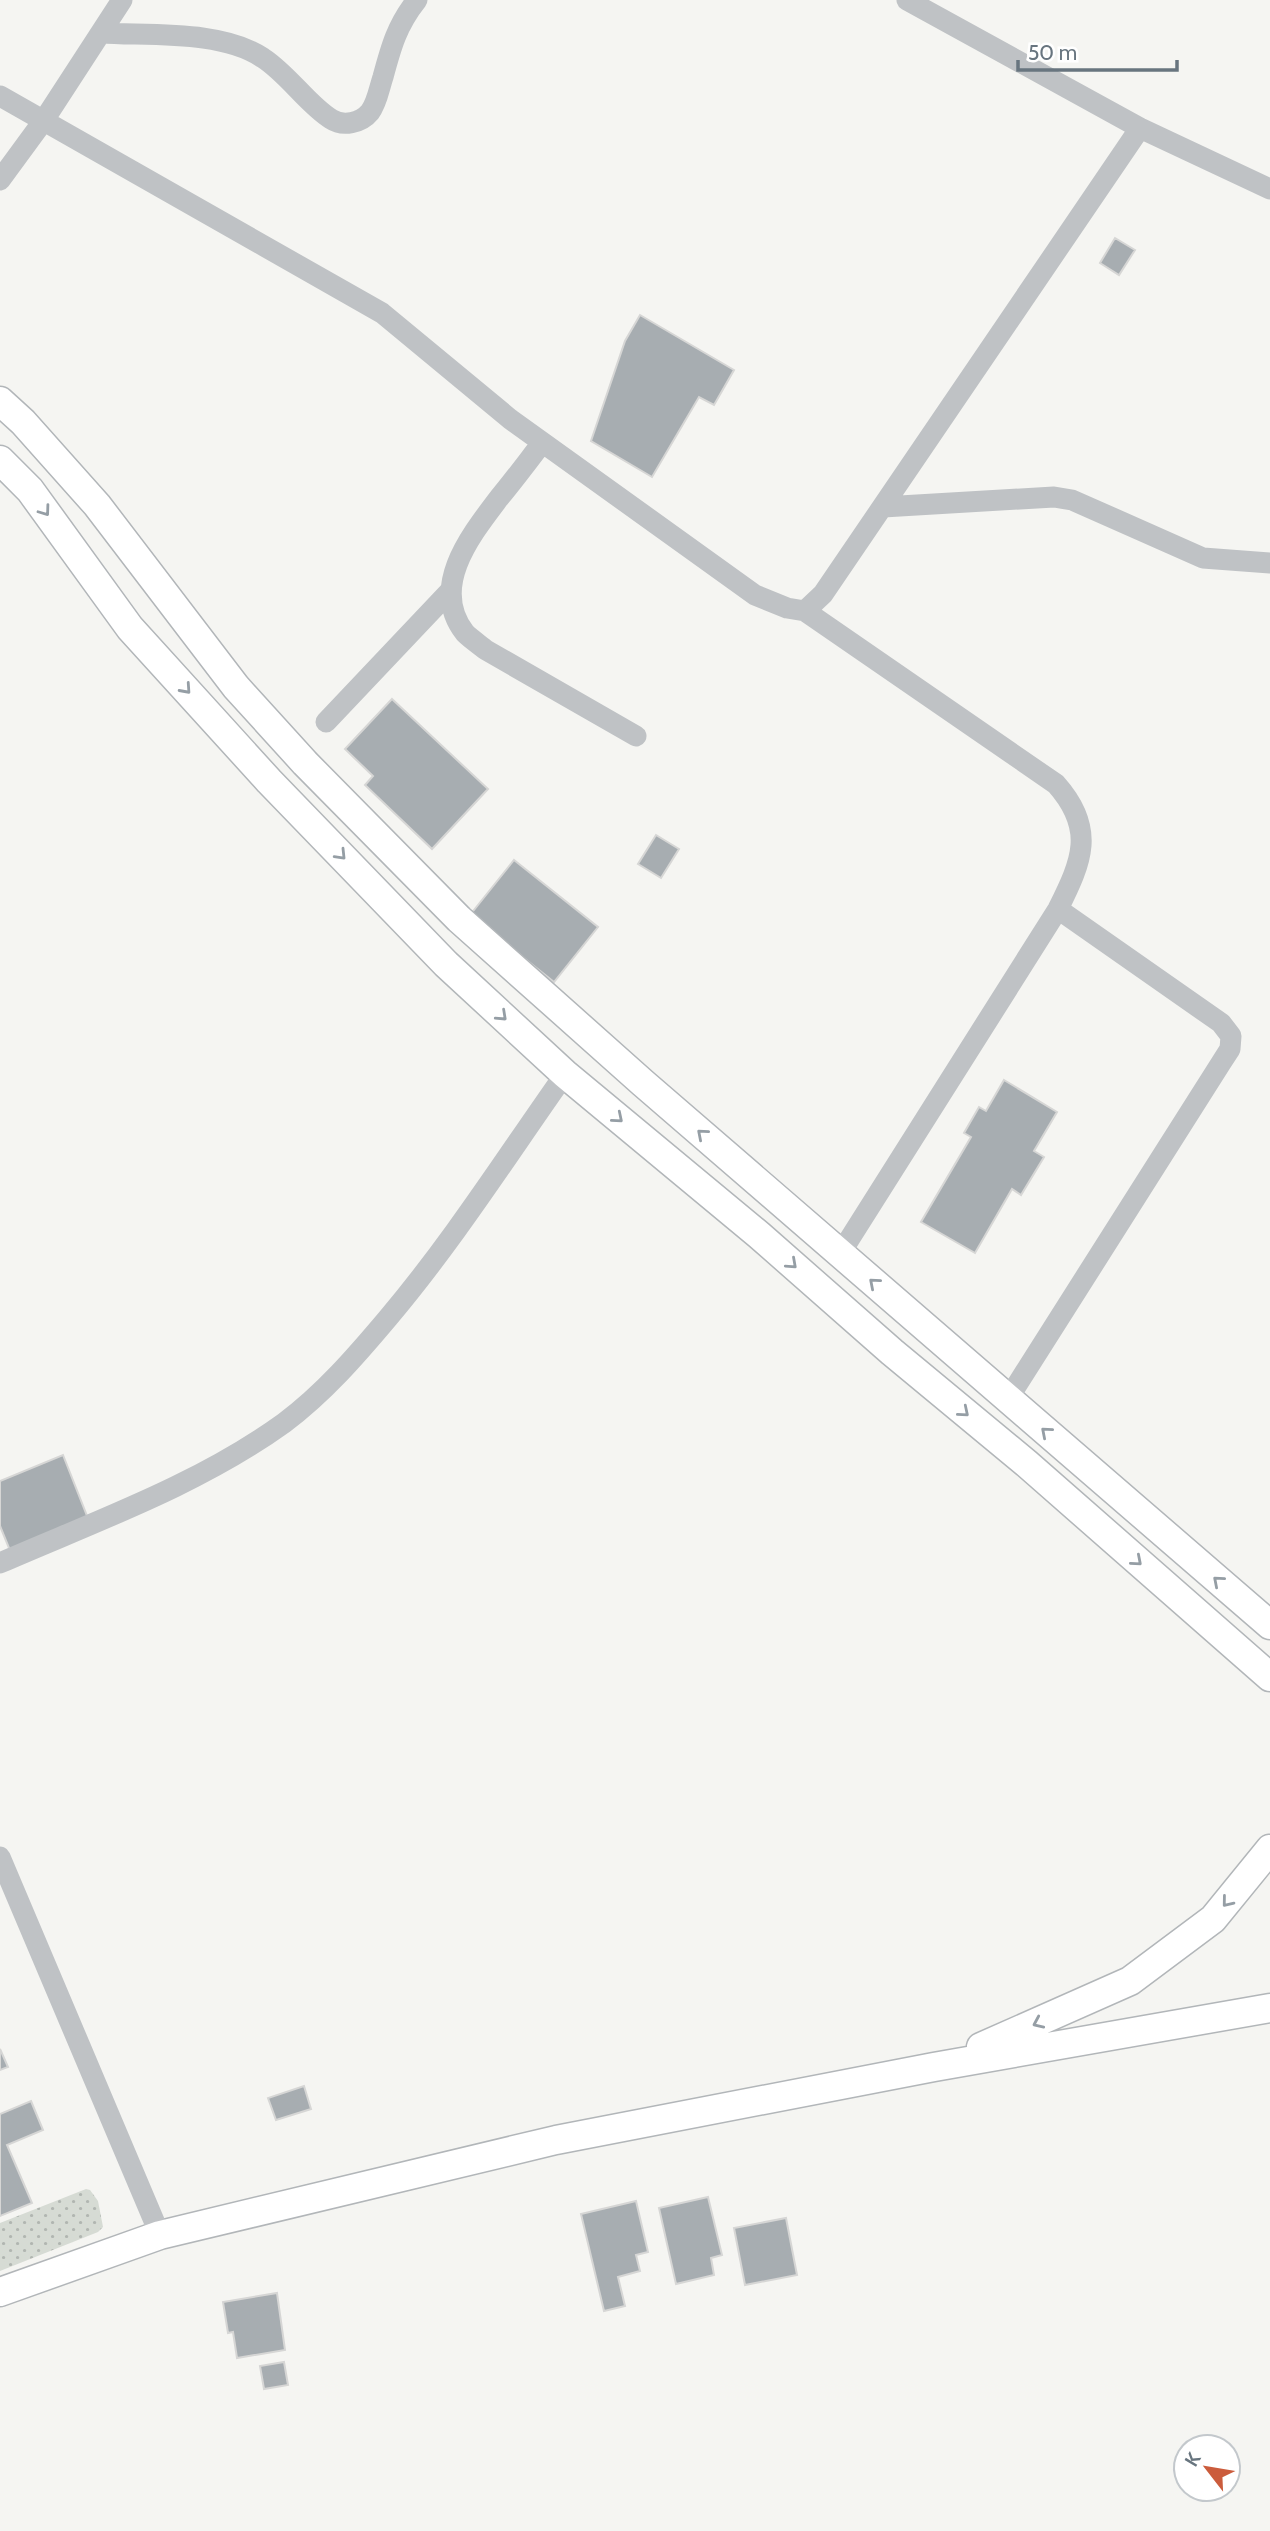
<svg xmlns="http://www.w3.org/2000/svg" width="1270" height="2531" viewBox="0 0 1270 2531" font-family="Cabin,sans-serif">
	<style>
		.park { fill: url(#park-dots) }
		.building { fill: #a7adb1; stroke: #d6d6d5; stroke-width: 2 }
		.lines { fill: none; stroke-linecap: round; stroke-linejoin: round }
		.major-casing { stroke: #b2b6b9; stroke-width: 31 }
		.minor { stroke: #bfc2c5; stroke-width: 21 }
		.major { stroke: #fff; stroke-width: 28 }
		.oneway { stroke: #959ea5 }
	</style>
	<defs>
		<pattern id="park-dots" width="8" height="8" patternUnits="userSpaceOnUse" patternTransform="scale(1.75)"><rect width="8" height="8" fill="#d6dbd4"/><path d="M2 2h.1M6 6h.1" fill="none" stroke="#b1b6b1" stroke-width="1.8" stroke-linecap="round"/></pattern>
	</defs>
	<rect width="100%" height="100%" fill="#f5f5f2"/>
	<path class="park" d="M86,2189L90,2190L98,2201L103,2227L98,2232L0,2271V2223Z"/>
	<path class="building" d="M1115,238L1135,250L1119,275L1100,263Z
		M640,315L734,370L714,405L699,397L652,477L591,441L625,341Z
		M392,699L488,789L432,849L365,785L373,776L345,749Z
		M656,835L679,849L661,878L638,864Z
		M514,860L598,927L554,982L470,915Z
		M1004,1080L1057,1112L1034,1151L1044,1157L1021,1195L1012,1189L975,1253L921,1222L971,1137L964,1133L979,1107L986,1111Z
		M63,1455L89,1521L11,1553L0,1526V1481Z
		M0,2049L8,2067L0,2070Z
		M304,2086L311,2109L276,2120L268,2098Z
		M31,2101L43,2130L7,2145L32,2203L0,2216V2114Z
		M708,2197L722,2255L711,2258L714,2275L676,2284L659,2208Z
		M636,2201L648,2252L636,2255L640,2271L618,2277L625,2306L604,2311L581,2214Z
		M786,2218L797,2275L745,2285L734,2228Z
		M277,2293L285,2350L237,2358L233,2332L228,2333L223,2302Z
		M284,2362L288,2385L264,2389L260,2366Z"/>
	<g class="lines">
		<g class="major-casing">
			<path id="major" d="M0,401L23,422L97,505L236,687L305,763L459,919L643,1083L1270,1625
				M0,460L30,490L130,628L269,781L446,964L565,1074L759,1235L892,1352L1026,1463L1270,1677
				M981,2047L1130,1981L1213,1919L1270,1849
				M0,2292L160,2235L556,2140L934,2067L1270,2008"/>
		</g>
		<path class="minor" d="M907,0L1140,128L1270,189
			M101,33C150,36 222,30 263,58C288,74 308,105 331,119C343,127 361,123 370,112C377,103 379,89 383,77C391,47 397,25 417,0
			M0,96L382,313L510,419L755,595L787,608L805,611L823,594L1140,128
			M0,180L44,120L122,0
			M542,443C528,461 514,480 499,498C471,535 429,587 465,633C471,639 480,645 486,650L636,736
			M883,507L1054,497L1072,500L1203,558L1270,563
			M805,611L1056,784C1096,829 1082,861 1058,909L840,1254
			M326,722L451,590
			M1008,1399L1221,1063L1230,1049L1231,1036L1221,1023L1058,909
			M0,1563C96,1521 198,1485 284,1423C324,1393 356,1356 388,1318C453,1241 507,1156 565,1074
			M0,1857L160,2235"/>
		<use href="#major" class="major"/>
	</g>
	<defs><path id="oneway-chevron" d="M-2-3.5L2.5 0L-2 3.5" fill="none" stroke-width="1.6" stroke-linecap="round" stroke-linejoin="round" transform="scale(1.75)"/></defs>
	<g class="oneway">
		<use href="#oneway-chevron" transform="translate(45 511) rotate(54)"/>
		<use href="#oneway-chevron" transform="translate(186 689) rotate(48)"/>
		<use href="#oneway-chevron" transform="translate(341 855) rotate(46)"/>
		<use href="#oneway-chevron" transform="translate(502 1016) rotate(43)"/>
		<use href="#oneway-chevron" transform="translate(618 1118) rotate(40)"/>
		<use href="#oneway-chevron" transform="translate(702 1134) rotate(-139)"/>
		<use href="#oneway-chevron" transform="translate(792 1264) rotate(42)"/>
		<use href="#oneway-chevron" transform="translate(874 1283) rotate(-139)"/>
		<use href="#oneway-chevron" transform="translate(964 1412) rotate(40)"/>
		<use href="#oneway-chevron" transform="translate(1046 1432) rotate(-139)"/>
		<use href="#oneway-chevron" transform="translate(1137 1561) rotate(41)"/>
		<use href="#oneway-chevron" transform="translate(1218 1581) rotate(-139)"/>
		<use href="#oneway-chevron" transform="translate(1227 1902) rotate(129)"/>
		<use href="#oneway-chevron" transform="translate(1038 2023) rotate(156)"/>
	</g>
	<g transform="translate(1207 2468) rotate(301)"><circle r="33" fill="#ffffff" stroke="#c3c8cc" stroke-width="2"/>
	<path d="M0-5L12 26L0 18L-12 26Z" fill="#cb5c3c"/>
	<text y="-10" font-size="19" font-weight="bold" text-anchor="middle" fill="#68757f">K</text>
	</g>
	<path d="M1018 60v10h159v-10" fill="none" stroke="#68757f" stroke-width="3.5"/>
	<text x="1028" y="60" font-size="21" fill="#68757f" stroke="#ffffff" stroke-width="5" paint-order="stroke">50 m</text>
</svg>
